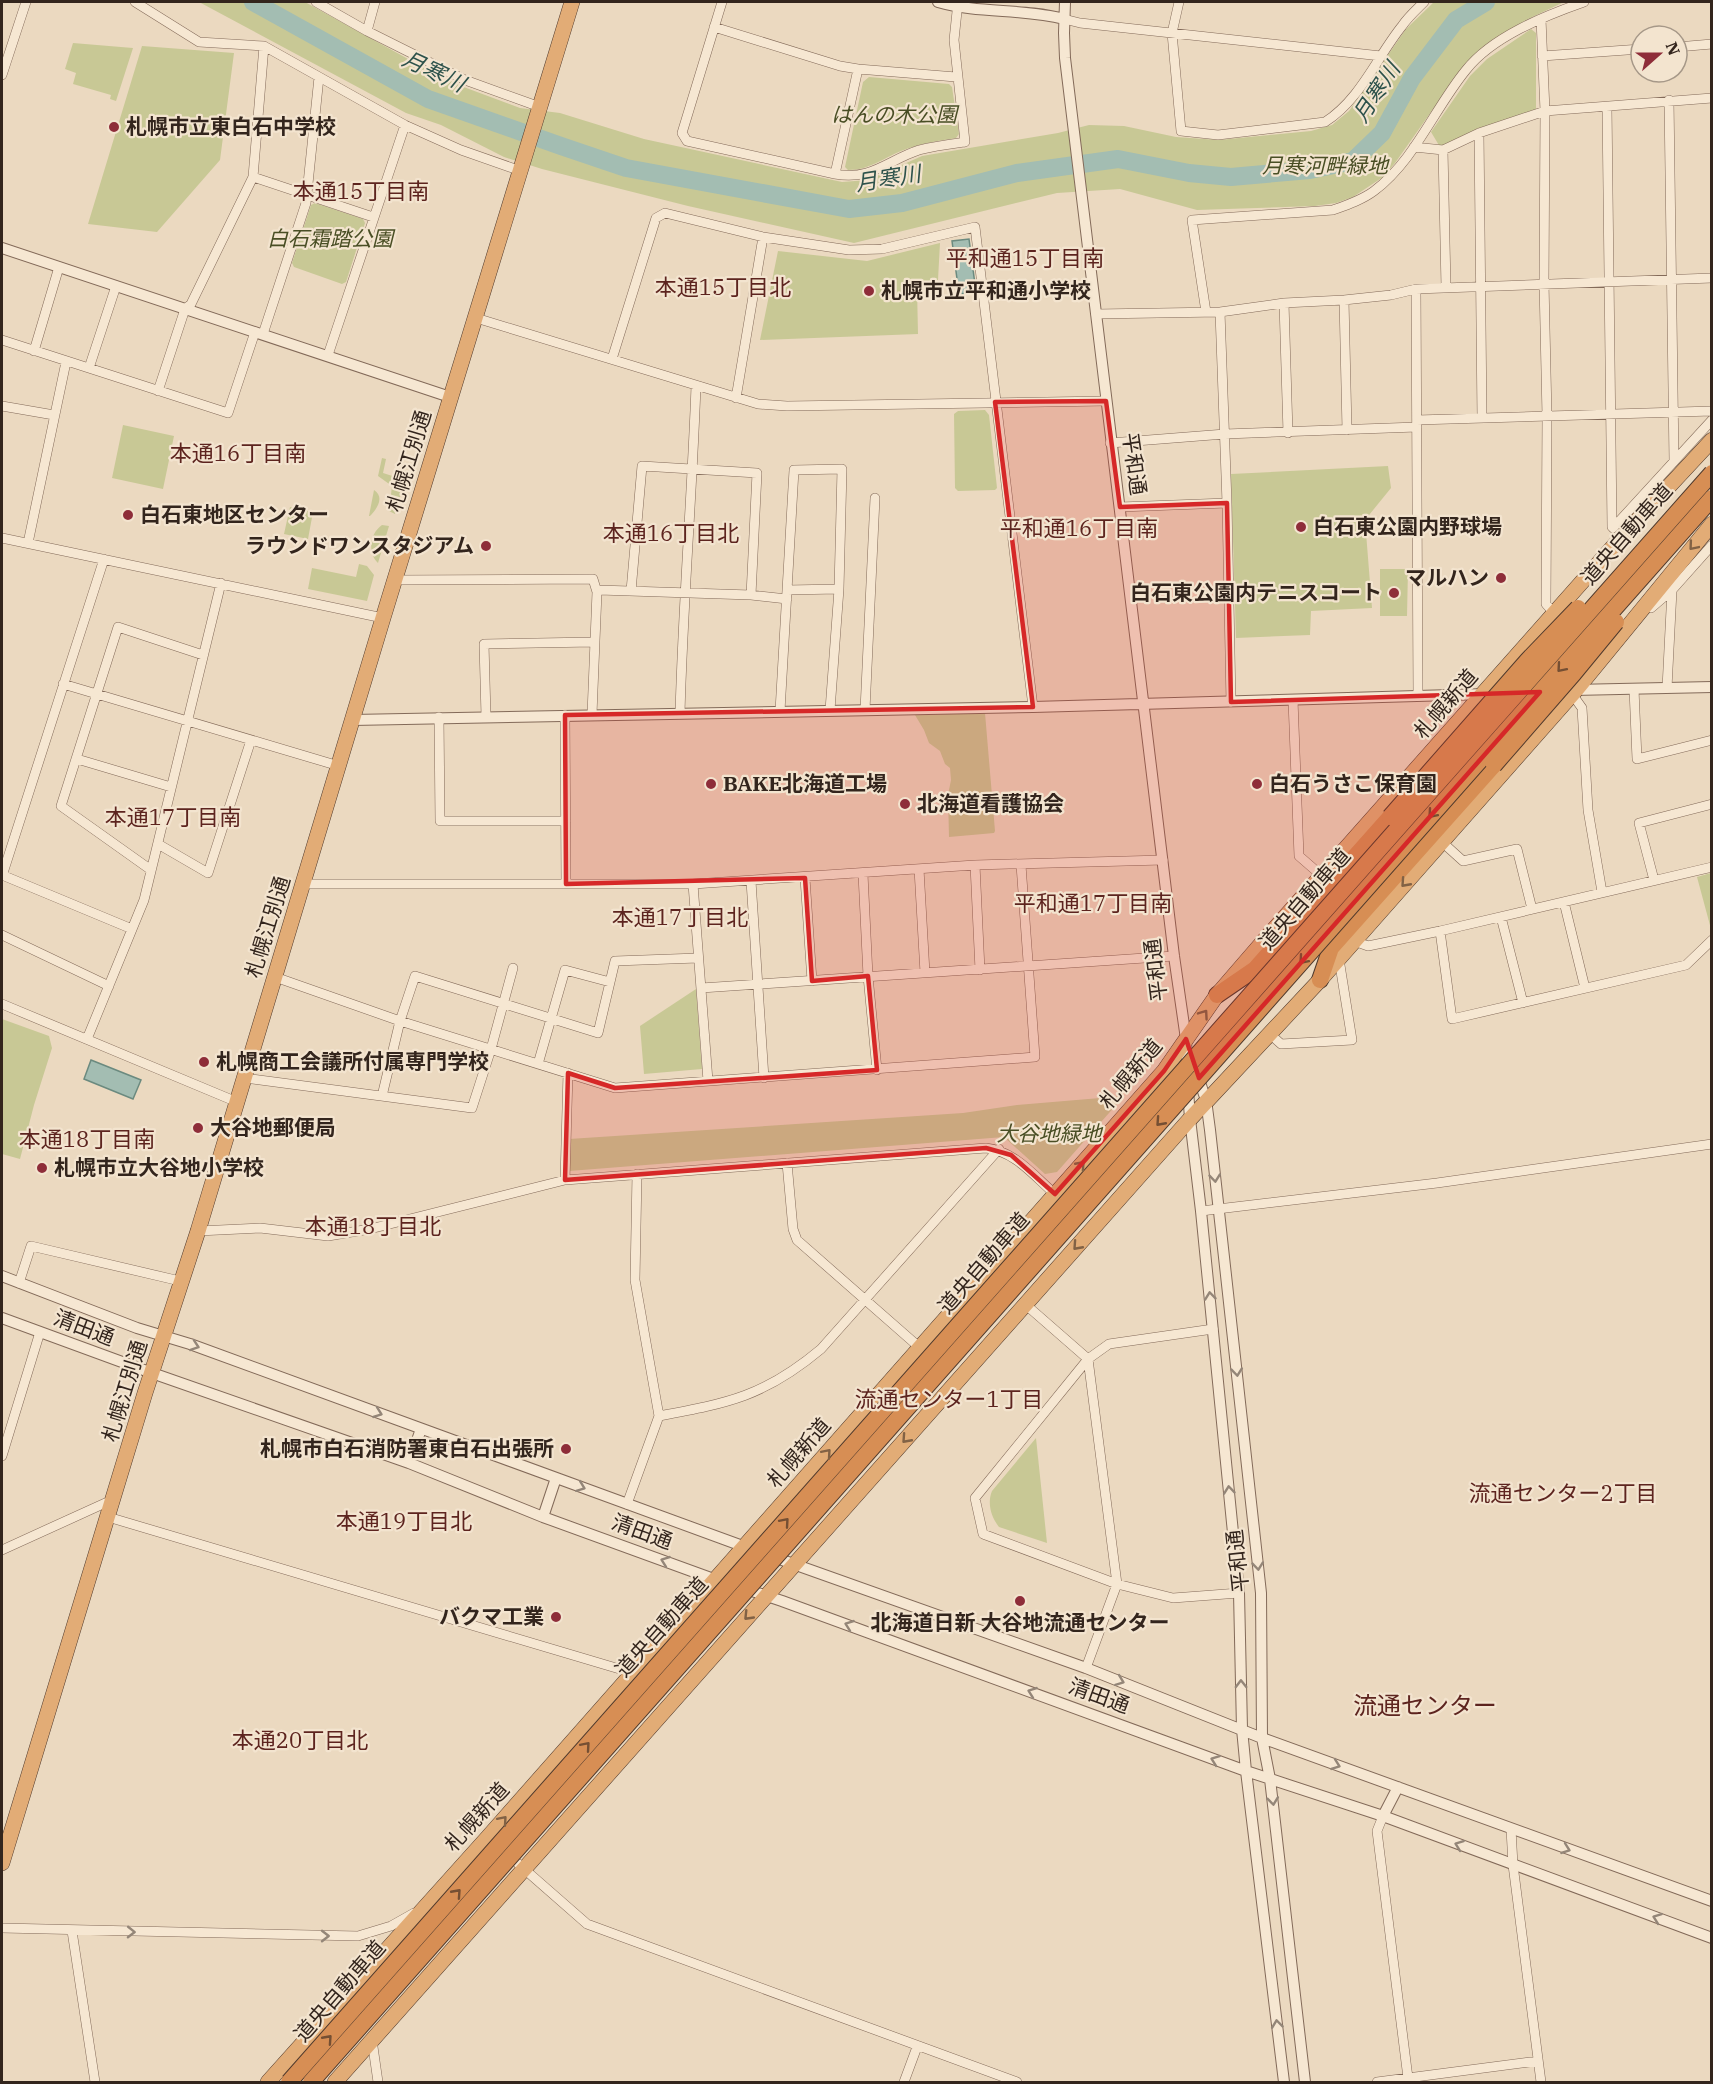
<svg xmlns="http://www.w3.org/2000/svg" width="1713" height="2084" viewBox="0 0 1713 2084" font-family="'IBM Plex Serif','Noto Sans JP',serif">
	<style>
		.green { fill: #c8c895 }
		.water { fill: #a3bdb2; stroke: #6b8a7f; stroke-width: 1.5 }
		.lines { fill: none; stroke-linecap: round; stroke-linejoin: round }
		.river { stroke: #a3bdb2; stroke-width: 18 }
		.minor-casing { stroke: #836a59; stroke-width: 10 }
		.tertiary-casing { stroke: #836a59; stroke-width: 12 }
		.trunk-casing { stroke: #503a2d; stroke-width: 16 }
		.motorway-casing { stroke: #503a2d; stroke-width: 18 }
		.minor { stroke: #f6e7d2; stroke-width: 9 }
		.tertiary { stroke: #f6e7d2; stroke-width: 10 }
		.trunk { stroke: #e2ac76; stroke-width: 15 }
		.motorway { stroke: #d78e54; stroke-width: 16 }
		.motorway-bridge-casing { stroke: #503a2d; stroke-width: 18; stroke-linecap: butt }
		.motorway-bridge { stroke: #d78e54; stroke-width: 16 }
		.oneway { stroke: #826245 }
		.oneway2 { stroke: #754f33 }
		.oneway3 { stroke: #948678 }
		.marked { fill: #d62828; fill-opacity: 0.2; stroke: #d62828; stroke-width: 4.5; stroke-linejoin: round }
		.poi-dot { fill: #8e2d39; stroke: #f3e4cf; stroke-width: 2 }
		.labels { text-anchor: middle; stroke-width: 4.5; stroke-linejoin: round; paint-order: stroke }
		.park-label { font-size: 21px; font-style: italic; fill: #494e24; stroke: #f3e4cf }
		.poi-label { font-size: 21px; font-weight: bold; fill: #33251d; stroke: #f3e4cf; text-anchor: start }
		.street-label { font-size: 21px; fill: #33251d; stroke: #f3e4cf }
		.water-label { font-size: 22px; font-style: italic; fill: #2d524b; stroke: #f3e4cf }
		.neighbourhood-label { font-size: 22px; fill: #5d241f; stroke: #f3e4cf }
		.quarter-label { font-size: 24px; fill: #5d241f; stroke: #f3e4cf }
	</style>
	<rect width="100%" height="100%" fill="#ebd9c0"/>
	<path class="green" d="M199,2H305L428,70L461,86L520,108L560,113L644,139L842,182L868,180L922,156L1058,133L1089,125L1124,126L1176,137L1219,140L1311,131L1332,125L1349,111L1406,29L1434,2H1564L1526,20L1490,43L1448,88L1395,163L1383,177L1353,197L1336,203L1315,206L1197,210L1120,189L1057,193L854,243L688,206L542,169L504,157L441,125L406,113Z
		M1531,29L1536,33V109L1534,112L1440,147L1431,132L1470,76L1487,59Z
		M73,43L133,48L116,101L110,99L111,95L73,84L76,73L65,69Z
		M142,46L234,53L220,160L157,232L88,224Z
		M869,77L949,84L952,87L959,134L956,138C937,141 919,144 901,151C882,159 869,170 848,170L845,167L863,82Z
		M315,203L363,219L365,223L346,282L342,284L294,267L292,263L311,205Z
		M940,243L938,280L917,288L918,334L760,340L778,251L867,261Z
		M985,410L989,415L997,488L995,490L958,491L955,488L954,414L958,411Z
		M123,425L174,436L163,489L112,478Z
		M382,458L386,459L383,473L405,480L395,514L389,511L392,486L378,476Z
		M1388,466L1391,488L1365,520L1372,608L1311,611L1310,635L1236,638L1231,474Z
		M374,490C385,497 377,509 370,516H369Z
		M290,507L313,512L308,539L284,534Z
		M382,525L389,526L378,563C367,553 370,533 382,525Z
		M359,564L367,566L374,575L367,601L308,589L312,568L356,577Z
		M1380,569H1408L1407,616H1380Z
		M985,713L995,831L994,833L949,837L948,795L951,780L950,768L945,764L940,751L929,743L924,730L915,715Z
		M1711,873H1712L1711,929L1697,877Z
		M696,989L702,1069L644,1074L640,1026Z
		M2,1019L49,1036L52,1048L34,1105L20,1159L2,1154Z
		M1124,1096L1057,1172L1045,1174L1004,1137L569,1171V1139L963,1113L1017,1105Z
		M1036,1438L1047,1543L999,1527C991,1517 987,1503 992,1491Z"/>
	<path class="water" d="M969,239L976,292L959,294L952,241Z
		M91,1060L141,1080L133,1099L84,1079Z"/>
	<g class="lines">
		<path class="river" d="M253,2L428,99L561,146L626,168L849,209L902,203L1017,173L1118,159L1189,173L1231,177L1310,170L1353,161L1382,133L1412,78L1456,20L1486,2"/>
		<g class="minor-casing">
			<path id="minor" d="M135,2L199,42L264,46L405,125L461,150L521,171
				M316,2L367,31L465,80L540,107
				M722,2L682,133L687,141L835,174C871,181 888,160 919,150C934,146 950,144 965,142L954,40L958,2
				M1179,2L1172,33L1181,131L1218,135L1325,122C1360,100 1377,57 1402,26C1408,17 1417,9 1424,2
				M1064,19L1080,23L1381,56
				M1541,19L1545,111L1544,283L1547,416L1546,604L1554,613
				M714,27L840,66L858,69L956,77
				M367,31L375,2
				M1677,47L1712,44
				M1542,56L1641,49
				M2,75L26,2
				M1669,100L1674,461
				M1607,107L1612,527
				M1479,133L1482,418
				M1414,147L1443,150L1479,133L1545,111L1712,98
				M1443,150L1446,287
				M835,174L858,69
				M253,177L373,217
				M1416,289L1418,696
				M1344,300L1347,430
				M1284,303L1288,433
				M1206,312L1192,220L1333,210C1347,205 1362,200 1374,191C1415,160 1434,109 1466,70C1492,37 1544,16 1584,2
				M1220,312L1227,503L1231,702
				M1096,314L1220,312L1284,303L1344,300L1391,295L1416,289L1712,278
				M476,318L758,404L787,406L1106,401
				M263,334L306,203L319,77
				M2,340L228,413L255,332
				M34,351L59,267
				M328,355L405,125
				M612,359L656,218L665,213L763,237L849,250L882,249L975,227L1033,707
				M89,368L116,286
				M158,391L185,309L191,304L253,177L264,46
				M736,398L763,237
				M2,406L54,415
				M1417,420L1712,411
				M1110,443L1225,434L1417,427
				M1120,507L1227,503
				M1613,528L1712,420
				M2,538L383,618
				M28,543L66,362
				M394,580L593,579L597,592
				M787,590L839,589
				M631,591L642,466L757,473L751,595
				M1651,608L1672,590L1712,545
				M63,684L339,766
				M1667,688L1672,590
				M1634,689L1637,759L1712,740
				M1572,694L1582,708L1588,810L1602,892
				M1293,700L1299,856L1322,876
				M865,710L875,498
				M780,711L794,470L842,469L839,589L830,710
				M680,713C683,604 692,495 696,386
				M592,714L597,592L599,590L751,595L787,599
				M565,715L566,884
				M486,716L484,644L594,642
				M439,717L440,821H566
				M77,759L171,787
				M1442,842L1463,861L1517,849L1532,909
				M158,844L208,873L251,740
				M975,865L980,970
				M919,869L925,973
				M151,870L61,806L118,627L203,655
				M863,874L868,976L877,1070
				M2,875L132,929
				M2,876L104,559
				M805,878L812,981
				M1654,880L1639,823L1712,804
				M751,881L764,1078
				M302,884H693L975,865L1163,860
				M693,884L708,1081
				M1564,902L1585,988
				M1501,917L1523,1003
				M1440,931L1452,1019L1686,965L1712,940
				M2,935L109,986
				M1354,941L1368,946L1440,931L1712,867
				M275,977L400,1021L615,1088L1035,1057L1021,865
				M701,988L1174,956
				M2,1004L237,1102
				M1270,1034L1281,1044L1352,1040L1339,959
				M87,1039L144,900L221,583
				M538,1064L565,970L610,982
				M245,1078L472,1108L491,1049L513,968
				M382,1096L400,1021L415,976L598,1033L615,961L698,958
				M787,1163L793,1229L797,1240L919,1347
				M565,1180L568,1073
				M1201,1211L1437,1183L1712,1144
				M198,1231L260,1228L328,1236L370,1229L565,1180L986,1148C1015,1151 1034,1176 1055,1194
				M19,1283L31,1246L180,1281
				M1025,1304L1088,1359L1117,1584L1086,1668
				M1213,1329L1109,1344L1088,1359L975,1498L983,1534L1117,1584L1173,1598L1239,1593
				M659,1416C729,1403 765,1396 821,1349L999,1149
				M2,1456L40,1332
				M627,1504L659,1416L635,1280L637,1174
				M108,1517L633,1673
				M2,1550L114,1499
				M1383,1816L1377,1831L1408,2078
				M1511,1829L1513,1865L1541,2082
				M507,1854L587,1924L1017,2082
				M2,1928L358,1936L391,1926L414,1913
				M72,1931L95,2082
				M372,2040L378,2082
				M904,2082L917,2047
				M1377,2082L1538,2061"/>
		</g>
		<g class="tertiary-casing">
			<path id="tertiary" d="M938,2C979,14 1023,8 1064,19
				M1065,2L1064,33L1065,58L1174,956L1186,1039L1187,1067
				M2,248L450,397
				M1573,690L1712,687
				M352,720L1033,707L1486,694
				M1197,1074L1206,1100L1210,1130L1261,1593L1262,1738L1270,1779L1305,2082
				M1188,1089L1190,1119L1201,1211L1239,1593L1242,1729L1246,1771L1284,2082
				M2,1276L137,1328L190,1344L748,1548
				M2,1318L152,1373L409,1463L543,1517L719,1581
				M409,1463L421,1429
				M543,1517L556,1478
				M771,1556L1086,1668L1262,1738L1712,1901
				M743,1588L782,1601L1246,1771L1383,1816L1712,1938
				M1383,1816L1398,1787"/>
		</g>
		<g class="trunk-casing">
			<path id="trunk" d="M2,1863L145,1393L198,1231L383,618L572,2
				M268,2082L488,1837L1164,1071L1217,995L1268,936L1620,539L1712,440
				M335,2082L1190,1119L1320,980L1576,690L1712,524"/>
		</g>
		<g class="motorway-casing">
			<path id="motorway" d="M1320,980L1331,948L1494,765
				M1217,995L1255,969L1390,817"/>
		</g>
		<use href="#minor" class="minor"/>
		<use href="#tertiary" class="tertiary"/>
		<use href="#trunk" class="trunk"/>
		<use href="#motorway" class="motorway"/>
		<g class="motorway-bridge-casing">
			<path id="motorway-bridge" d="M1494,765L1574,673L1616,622
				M1390,817L1528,660L1578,608
				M289,2082L1712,473
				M311,2082L1712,498"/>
		</g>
		<use href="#motorway-bridge" class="motorway-bridge"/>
	</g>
	<defs><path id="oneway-chevron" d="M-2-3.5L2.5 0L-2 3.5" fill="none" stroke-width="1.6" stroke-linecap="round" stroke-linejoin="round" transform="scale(1.5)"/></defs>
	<g class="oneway">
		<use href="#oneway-chevron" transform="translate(1693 546) rotate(130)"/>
		<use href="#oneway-chevron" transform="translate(1405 883) rotate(132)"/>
		<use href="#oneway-chevron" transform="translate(1204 1014) rotate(-55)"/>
		<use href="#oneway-chevron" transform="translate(1081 1165) rotate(-48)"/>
		<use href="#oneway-chevron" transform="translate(1077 1246) rotate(132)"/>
		<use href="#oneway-chevron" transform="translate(906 1439) rotate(132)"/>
		<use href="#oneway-chevron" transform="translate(827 1453) rotate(-49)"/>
		<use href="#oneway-chevron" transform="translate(748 1616) rotate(134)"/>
		<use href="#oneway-chevron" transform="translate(503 1820) rotate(-49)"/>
	</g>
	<g class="oneway2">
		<use href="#oneway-chevron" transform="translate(1561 668) rotate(131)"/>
		<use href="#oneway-chevron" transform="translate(1432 814) rotate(131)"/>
		<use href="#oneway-chevron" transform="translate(1303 960) rotate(131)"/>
		<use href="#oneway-chevron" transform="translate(1160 1122) rotate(132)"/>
		<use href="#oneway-chevron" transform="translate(785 1522) rotate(-49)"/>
		<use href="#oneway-chevron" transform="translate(586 1746) rotate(-49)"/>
		<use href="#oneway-chevron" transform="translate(457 1893) rotate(-48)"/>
		<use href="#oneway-chevron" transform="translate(328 2039) rotate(-48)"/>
	</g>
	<g class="oneway3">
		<use href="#oneway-chevron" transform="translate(1215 1178) rotate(84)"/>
		<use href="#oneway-chevron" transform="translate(1210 1296) rotate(-96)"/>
		<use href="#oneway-chevron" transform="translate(195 1346) rotate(19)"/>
		<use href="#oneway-chevron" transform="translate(1237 1372) rotate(84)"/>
		<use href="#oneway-chevron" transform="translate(378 1413) rotate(20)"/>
		<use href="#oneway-chevron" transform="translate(581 1487) rotate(21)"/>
		<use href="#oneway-chevron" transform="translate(1229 1490) rotate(-96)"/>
		<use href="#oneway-chevron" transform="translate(665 1561) rotate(-160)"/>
		<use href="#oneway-chevron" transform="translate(1258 1566) rotate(84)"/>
		<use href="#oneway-chevron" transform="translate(849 1625) rotate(-160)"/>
		<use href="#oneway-chevron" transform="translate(1120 1681) rotate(21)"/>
		<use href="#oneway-chevron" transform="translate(1241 1684) rotate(-91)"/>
		<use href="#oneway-chevron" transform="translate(1032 1692) rotate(-160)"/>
		<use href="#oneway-chevron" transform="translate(1215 1760) rotate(-160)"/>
		<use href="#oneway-chevron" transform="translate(1336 1765) rotate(20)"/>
		<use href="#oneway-chevron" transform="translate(1273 1801) rotate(83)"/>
		<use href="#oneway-chevron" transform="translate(1459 1845) rotate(-160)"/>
		<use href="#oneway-chevron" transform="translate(1566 1849) rotate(20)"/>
		<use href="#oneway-chevron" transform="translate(1657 1918) rotate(-160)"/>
		<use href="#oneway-chevron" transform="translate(131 1932) rotate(1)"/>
		<use href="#oneway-chevron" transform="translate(325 1936)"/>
		<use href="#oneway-chevron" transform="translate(1277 2024) rotate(-97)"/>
	</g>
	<path class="marked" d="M1106,401L1120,507L1227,503L1231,702L1540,692L1199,1078L1186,1039L1164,1071L1055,1194L1011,1155L986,1148L565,1180L568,1073L615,1088L877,1070L868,976L812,981L805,878L566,884L565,715L1033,707L995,402Z"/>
	<g class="poi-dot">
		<circle cx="114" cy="127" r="6"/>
		<circle cx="869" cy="291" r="6"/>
		<circle cx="128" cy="515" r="6"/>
		<circle cx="1301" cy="527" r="6"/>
		<circle cx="486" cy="546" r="6"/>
		<circle cx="1501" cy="578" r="6"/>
		<circle cx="1394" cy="593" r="6"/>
		<circle cx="711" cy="784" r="6"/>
		<circle cx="1257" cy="784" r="6"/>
		<circle cx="905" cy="804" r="6"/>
		<circle cx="204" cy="1062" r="6"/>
		<circle cx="198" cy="1128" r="6"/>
		<circle cx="42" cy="1168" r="6"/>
		<circle cx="566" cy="1449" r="6"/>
		<circle cx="1020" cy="1601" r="6"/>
		<circle cx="556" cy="1617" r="6"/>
	</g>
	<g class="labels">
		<g class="park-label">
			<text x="894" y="122">はんの木公園</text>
			<text x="1325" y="173">月寒河畔緑地</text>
			<text x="330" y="246">白石霜踏公園</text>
			<text x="1049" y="1141">大谷地緑地</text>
		</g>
		<g class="poi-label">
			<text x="126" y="134">札幌市立東白石中学校</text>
			<text x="881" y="298">札幌市立平和通小学校</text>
			<text x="140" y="522">白石東地区センター</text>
			<text x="1313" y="534">白石東公園内野球場</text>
			<text x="474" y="553" text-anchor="end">ラウンドワンスタジアム</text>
			<text x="1489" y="585" text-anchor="end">マルハン</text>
			<text x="1382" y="600" text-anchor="end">白石東公園内テニスコート</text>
			<text x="723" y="791">BAKE北海道工場</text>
			<text x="1269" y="791">白石うさこ保育園</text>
			<text x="917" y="811">北海道看護協会</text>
			<text x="216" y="1069">札幌商工会議所付属専門学校</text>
			<text x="210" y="1135">大谷地郵便局</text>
			<text x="54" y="1175">札幌市立大谷地小学校</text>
			<text x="554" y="1456" text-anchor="end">札幌市白石消防署東白石出張所</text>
			<text x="544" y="1624" text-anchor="end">バクマ工業</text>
			<text x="1020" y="1630" text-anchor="middle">北海道日新 大谷地流通センター</text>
		</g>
		<g class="street-label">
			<text transform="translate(409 461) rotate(-73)" y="7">札幌江別通</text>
			<text transform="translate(1134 464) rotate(82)" y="7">平和通</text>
			<text transform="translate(1627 534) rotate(-49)" y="7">道央自動車道</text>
			<text transform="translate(1446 704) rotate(-49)" y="7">札幌新道</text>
			<text transform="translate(1305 899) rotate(-49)" y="7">道央自動車道</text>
			<text transform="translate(268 927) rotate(-73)" y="7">札幌江別通</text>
			<text transform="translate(1156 970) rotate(-97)" y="7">平和通</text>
			<text transform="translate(1131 1074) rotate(-50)" y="7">札幌新道</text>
			<text transform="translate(984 1263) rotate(-49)" y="7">道央自動車道</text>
			<text transform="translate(84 1328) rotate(21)" y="7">清田通</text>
			<text transform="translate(125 1391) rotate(-73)" y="7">札幌江別通</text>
			<text transform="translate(799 1453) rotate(-49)" y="7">札幌新道</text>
			<text transform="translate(642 1532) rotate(20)" y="7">清田通</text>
			<text transform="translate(1238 1561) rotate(-96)" y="7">平和通</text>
			<text transform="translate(662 1627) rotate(-48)" y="7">道央自動車道</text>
			<text transform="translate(1099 1696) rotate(20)" y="7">清田通</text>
			<text transform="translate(477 1817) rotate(-48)" y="7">札幌新道</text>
			<text transform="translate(340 1991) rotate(-49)" y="7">道央自動車道</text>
		</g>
		<g class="water-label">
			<text transform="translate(434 71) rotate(25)" y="8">月寒川</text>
			<text transform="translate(1376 92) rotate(-57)" y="8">月寒川</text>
			<text transform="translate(888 178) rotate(-9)" y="8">月寒川</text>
		</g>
		<g class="neighbourhood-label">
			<text x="361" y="199">本通15丁目南</text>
			<text x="1025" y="266">平和通15丁目南</text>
			<text x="723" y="295">本通15丁目北</text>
			<text x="238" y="461">本通16丁目南</text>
			<text x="1079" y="536">平和通16丁目南</text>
			<text x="671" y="541">本通16丁目北</text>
			<text x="173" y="825">本通17丁目南</text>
			<text x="1093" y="911">平和通17丁目南</text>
			<text x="680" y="925">本通17丁目北</text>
			<text x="87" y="1147">本通18丁目南</text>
			<text x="373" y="1234">本通18丁目北</text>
			<text x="949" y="1407">流通センター1丁目</text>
			<text x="1563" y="1501">流通センター2丁目</text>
			<text x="404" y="1529">本通19丁目北</text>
			<text x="300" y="1748">本通20丁目北</text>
		</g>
		<g class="quarter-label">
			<text x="1425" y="1714">流通センター</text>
		</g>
	</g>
	<rect width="1713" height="2084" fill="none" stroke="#33251d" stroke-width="6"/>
	<g transform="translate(1659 54) rotate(69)"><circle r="28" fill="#f3e4cf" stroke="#a69888" stroke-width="1.5"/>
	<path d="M0-4.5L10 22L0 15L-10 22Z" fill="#8e2d39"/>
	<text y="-9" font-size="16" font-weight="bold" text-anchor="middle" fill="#33251d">N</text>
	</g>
</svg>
